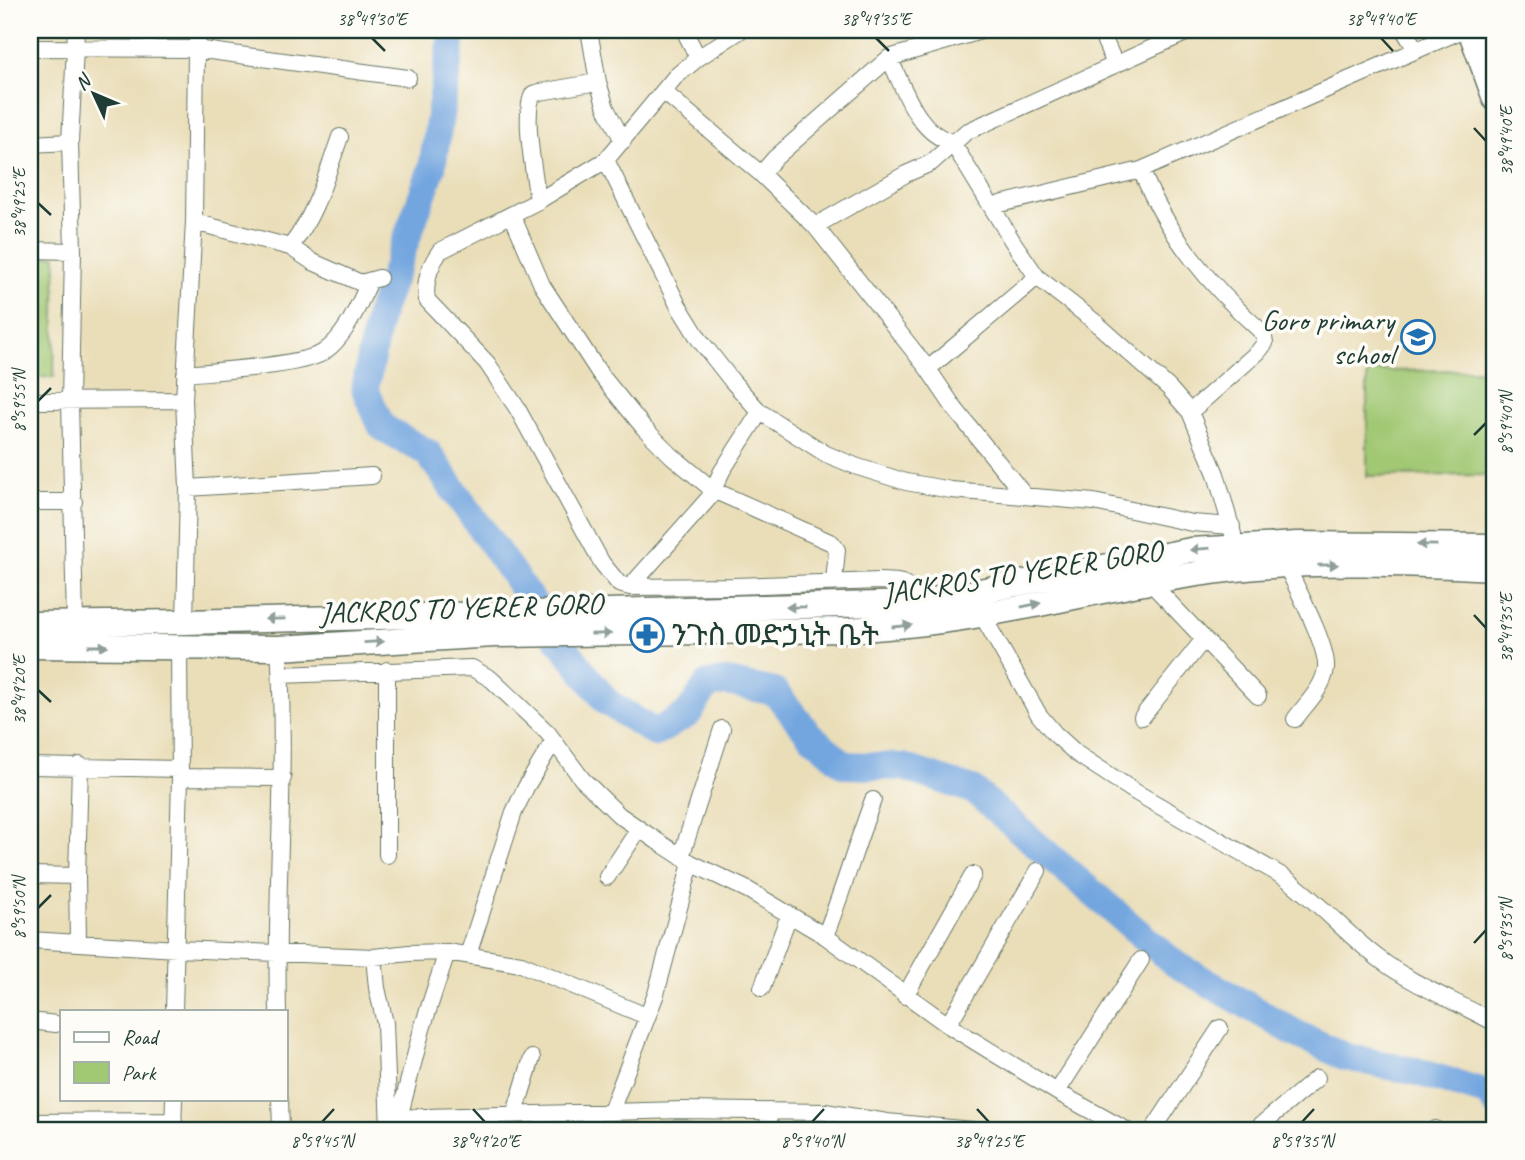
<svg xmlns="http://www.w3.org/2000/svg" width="1525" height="1160" viewBox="0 0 1525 1160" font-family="Caveat,'Noto Sans Ethiopic',sans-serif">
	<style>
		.green { fill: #a1c873; stroke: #608254; stroke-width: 2 }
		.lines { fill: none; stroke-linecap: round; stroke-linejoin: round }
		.river { stroke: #73a6df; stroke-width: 28 }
		.minor-casing { stroke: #667563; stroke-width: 18 }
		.primary-casing { stroke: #667563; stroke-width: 27 }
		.minor { stroke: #fff; stroke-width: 16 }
		.primary { stroke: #fff; stroke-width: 24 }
		.oneway { fill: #8f9e9a }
		.ticks { fill: none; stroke: #1f3d34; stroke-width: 2.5 }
		.labels { text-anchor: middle; stroke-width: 7; stroke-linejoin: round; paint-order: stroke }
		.poi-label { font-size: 30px; fill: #1f3d34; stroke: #fdfcf7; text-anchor: end }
		.street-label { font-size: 30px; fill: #1f3d34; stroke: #fdfcf7 }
		.neatline { fill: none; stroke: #1f3d34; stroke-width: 2.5 }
		.ticks-label { font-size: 18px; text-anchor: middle; fill: #1f3d34 }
	</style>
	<rect width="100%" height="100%" fill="#fdfcf7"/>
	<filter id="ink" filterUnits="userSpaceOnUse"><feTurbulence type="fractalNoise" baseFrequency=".0143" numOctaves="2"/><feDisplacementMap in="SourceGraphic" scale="14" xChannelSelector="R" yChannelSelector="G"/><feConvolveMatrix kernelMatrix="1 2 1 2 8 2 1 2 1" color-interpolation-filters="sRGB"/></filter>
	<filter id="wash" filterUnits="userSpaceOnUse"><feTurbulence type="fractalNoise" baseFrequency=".00686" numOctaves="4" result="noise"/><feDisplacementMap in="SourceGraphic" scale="28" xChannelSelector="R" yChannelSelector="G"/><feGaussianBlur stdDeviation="1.57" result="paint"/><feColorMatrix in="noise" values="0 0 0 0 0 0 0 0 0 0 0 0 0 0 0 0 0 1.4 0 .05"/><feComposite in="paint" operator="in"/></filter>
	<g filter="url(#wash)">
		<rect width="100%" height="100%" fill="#eadeb9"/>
		<path class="green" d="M30,256H56L54,377H30Z
			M1495,370V475L1367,476V371Z"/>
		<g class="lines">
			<path class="river" d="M453,30L432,168L379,316L365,389L382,427L428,453L559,640L607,702L655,733L688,714L708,684L727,682L775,692L809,734L845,765L903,767L973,790L1174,963L1297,1034L1346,1057L1418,1072L1490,1094L1495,1103"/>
		</g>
	</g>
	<g filter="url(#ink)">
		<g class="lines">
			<g class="minor-casing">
				<path id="minor" d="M589,30L598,82L606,108L623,141
					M684,30L698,58
					M741,30L698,58L675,77L606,160L538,201L440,251C430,265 424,282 427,300L487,363L517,408L602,563L619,584L630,587L733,586L880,581C902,582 909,580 918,603
					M1100,30L1115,64
					M1404,30L1416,50
					M30,48L196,49L408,78
					M889,58C904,87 917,134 952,142L1013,242L1037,277L1095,322L1169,388L1190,412L1216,474L1233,534
					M664,92L761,174L815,226L928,369L955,409L1025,496
					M30,144L70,142
					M606,160L678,305L699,339L732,381L760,412L826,454L858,467L906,482L951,490L1094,502L1192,523L1232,526
					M1141,170C1168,236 1210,286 1263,333L1265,343L1258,352L1190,412
					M761,174L775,158L889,58L984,30
					M538,201C535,177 522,114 533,94L540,92L598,82
					M992,206L1141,170L1463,30
					M512,215L542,285L600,374L644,428L672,456L713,490L832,543L837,550L834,582
					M194,222L290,247L313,262L361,283L379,278
					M815,226L906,174L931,163L966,132L1192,30
					M290,247C316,215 326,176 340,137
					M30,250L73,251
					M928,369L1037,277
					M185,374C213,371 307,366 325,351C346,336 358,306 369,283
					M30,401L184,400
					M188,488L372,476
					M30,502H74
					M1286,565C1296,587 1328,646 1326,668C1324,687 1306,704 1295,719
					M1151,583L1258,696
					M630,587L709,498L722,471L760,412
					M982,615L1039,715L1055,734L1077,754L1137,793L1284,877C1318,901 1345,933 1378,958C1414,986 1456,1001 1495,1023
					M185,622L188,488L184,400L194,222L196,49L199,30
					M75,623L70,401L73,251L70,142L76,30
					M387,670V855
					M280,675L472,668L491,679L548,733L582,779L619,815L657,841L691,863L748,890L825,936L948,1025L1057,1092L1126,1130
					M1142,717L1204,639
					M30,766L180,769
					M180,777L283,778
					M681,857L722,729
					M30,875L77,876L80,765
					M77,876L78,942
					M607,877L639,829
					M825,936C843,891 856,845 873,800
					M30,940L177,949L374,957L409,953L447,952L521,964L646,1016
					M468,955L514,812L526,787L553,742
					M374,957L377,988L385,1023L389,1130
					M762,988L789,915
					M905,996L973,875
					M174,1011L180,777L179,646
					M278,1011C275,890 287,769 279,648
					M30,1021L56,1024
					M948,1025L1038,871
					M1057,1092L1141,960
					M280,1099L281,1130
					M611,1111L656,994L691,863
					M768,1111L769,1130
					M515,1113L532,1058
					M389,1118L682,1110L825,1112L887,1122L972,1130
					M399,1118L422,1029L447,952
					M30,1122L174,1121
					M173,1130L174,1099
					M1153,1130L1220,1028
					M1255,1130L1317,1078
					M1434,1130L1435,1129"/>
			</g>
			<g class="primary-casing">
				<path id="primary" d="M1470,30L1495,99
					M30,624L185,622L918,603L1191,550L1297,544L1495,546
					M30,646L279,648L494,635L849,630C893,627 936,623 980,615C1065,601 1150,578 1236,569C1321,560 1409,564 1495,568"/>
			</g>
			<use href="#minor" class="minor"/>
			<use href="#primary" class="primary"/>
		</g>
		<defs><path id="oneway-solid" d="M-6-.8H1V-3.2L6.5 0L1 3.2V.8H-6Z" transform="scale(1.75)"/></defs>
		<g class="oneway">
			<use href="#oneway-solid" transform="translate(1427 545) rotate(-179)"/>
			<use href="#oneway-solid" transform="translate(1200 549) rotate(175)"/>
			<use href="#oneway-solid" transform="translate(1328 565) rotate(-1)"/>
			<use href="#oneway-solid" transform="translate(1031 605) rotate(-12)"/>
			<use href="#oneway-solid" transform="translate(796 607) rotate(179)"/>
			<use href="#oneway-solid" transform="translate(275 619) rotate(179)"/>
			<use href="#oneway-solid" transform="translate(902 626) rotate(-6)"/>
			<use href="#oneway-solid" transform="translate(601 634) rotate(-1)"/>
			<use href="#oneway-solid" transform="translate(374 642) rotate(-3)"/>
			<use href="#oneway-solid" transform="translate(98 646)"/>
		</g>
	</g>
	<path class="ticks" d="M372,38L385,51M876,38L889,51M1381,38L1393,51M1474,128L1486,141M38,203L51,215M38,401L51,388M1474,435L1486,423M1474,615L1486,628M38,690L51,702M38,908L51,895M1474,943L1486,930M473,1109L485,1122M977,1109L989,1122M322,1122L334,1109M812,1122L824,1109M1302,1122L1314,1109"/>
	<defs>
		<g id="school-ring" transform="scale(1.75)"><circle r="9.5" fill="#fdfcf7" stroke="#1f6fb2" stroke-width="1.5"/><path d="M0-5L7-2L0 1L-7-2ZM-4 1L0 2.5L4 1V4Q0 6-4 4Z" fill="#1f6fb2"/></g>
		<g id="pharmacy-ring" transform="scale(1.75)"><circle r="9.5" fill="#fdfcf7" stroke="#1f6fb2" stroke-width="1.5"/><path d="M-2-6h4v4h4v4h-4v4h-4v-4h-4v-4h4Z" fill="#1f6fb2"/></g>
	</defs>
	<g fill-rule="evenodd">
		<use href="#school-ring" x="1418" y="337"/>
		<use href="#pharmacy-ring" x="647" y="635"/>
	</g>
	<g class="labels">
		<g class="poi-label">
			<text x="1394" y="330">Goro primary<tspan x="1394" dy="34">school</tspan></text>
			<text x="672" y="645" text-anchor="start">ንጉስ መድኃኒት ቤት</text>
		</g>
		<g class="street-label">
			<text transform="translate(1022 572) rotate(-9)" y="10">JACKROS TO YERER GORO</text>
			<text transform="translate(461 608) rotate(-2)" y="10">JACKROS TO YERER GORO</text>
		</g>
	</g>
	<rect width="1525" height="1160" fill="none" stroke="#fdfcf7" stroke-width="77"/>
	<rect x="60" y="1010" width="228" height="91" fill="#fdfcf7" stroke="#a4b0a9" stroke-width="2"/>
	<rect x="74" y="1032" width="35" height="10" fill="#ffffff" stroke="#a4b0a9" stroke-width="2"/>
	<text x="122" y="1044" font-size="21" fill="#1f3d34">Road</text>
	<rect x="74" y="1062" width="35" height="21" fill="#a1c873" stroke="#a4b0a9" stroke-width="2"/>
	<text x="122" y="1080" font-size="21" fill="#1f3d34">Park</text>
	<g transform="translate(94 94) rotate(314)" stroke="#fdfcf7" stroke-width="5" paint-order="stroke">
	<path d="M0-5L12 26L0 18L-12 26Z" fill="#1f3d34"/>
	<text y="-10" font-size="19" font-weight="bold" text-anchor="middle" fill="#1f3d34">N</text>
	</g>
	<rect x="38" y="38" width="1448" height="1084" class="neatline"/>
	<g class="ticks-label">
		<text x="372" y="25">38°49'30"E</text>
		<text x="876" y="25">38°49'35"E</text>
		<text x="1381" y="25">38°49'40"E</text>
		<text transform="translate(1506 141) rotate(-90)" y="6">38°49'40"E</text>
		<text transform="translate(19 203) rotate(-90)" y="6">38°49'25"E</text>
		<text transform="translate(19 401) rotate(-90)" y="6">8°59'55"N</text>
		<text transform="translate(1506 423) rotate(-90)" y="6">8°59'40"N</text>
		<text transform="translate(1506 628) rotate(-90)" y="6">38°49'35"E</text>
		<text transform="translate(19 690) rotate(-90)" y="6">38°49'20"E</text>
		<text transform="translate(19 908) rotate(-90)" y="6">8°59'50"N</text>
		<text transform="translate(1506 930) rotate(-90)" y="6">8°59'35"N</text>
		<text x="322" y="1147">8°59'45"N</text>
		<text x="485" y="1147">38°49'20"E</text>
		<text x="812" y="1147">8°59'40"N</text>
		<text x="989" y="1147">38°49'25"E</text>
		<text x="1302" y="1147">8°59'35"N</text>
	</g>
</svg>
